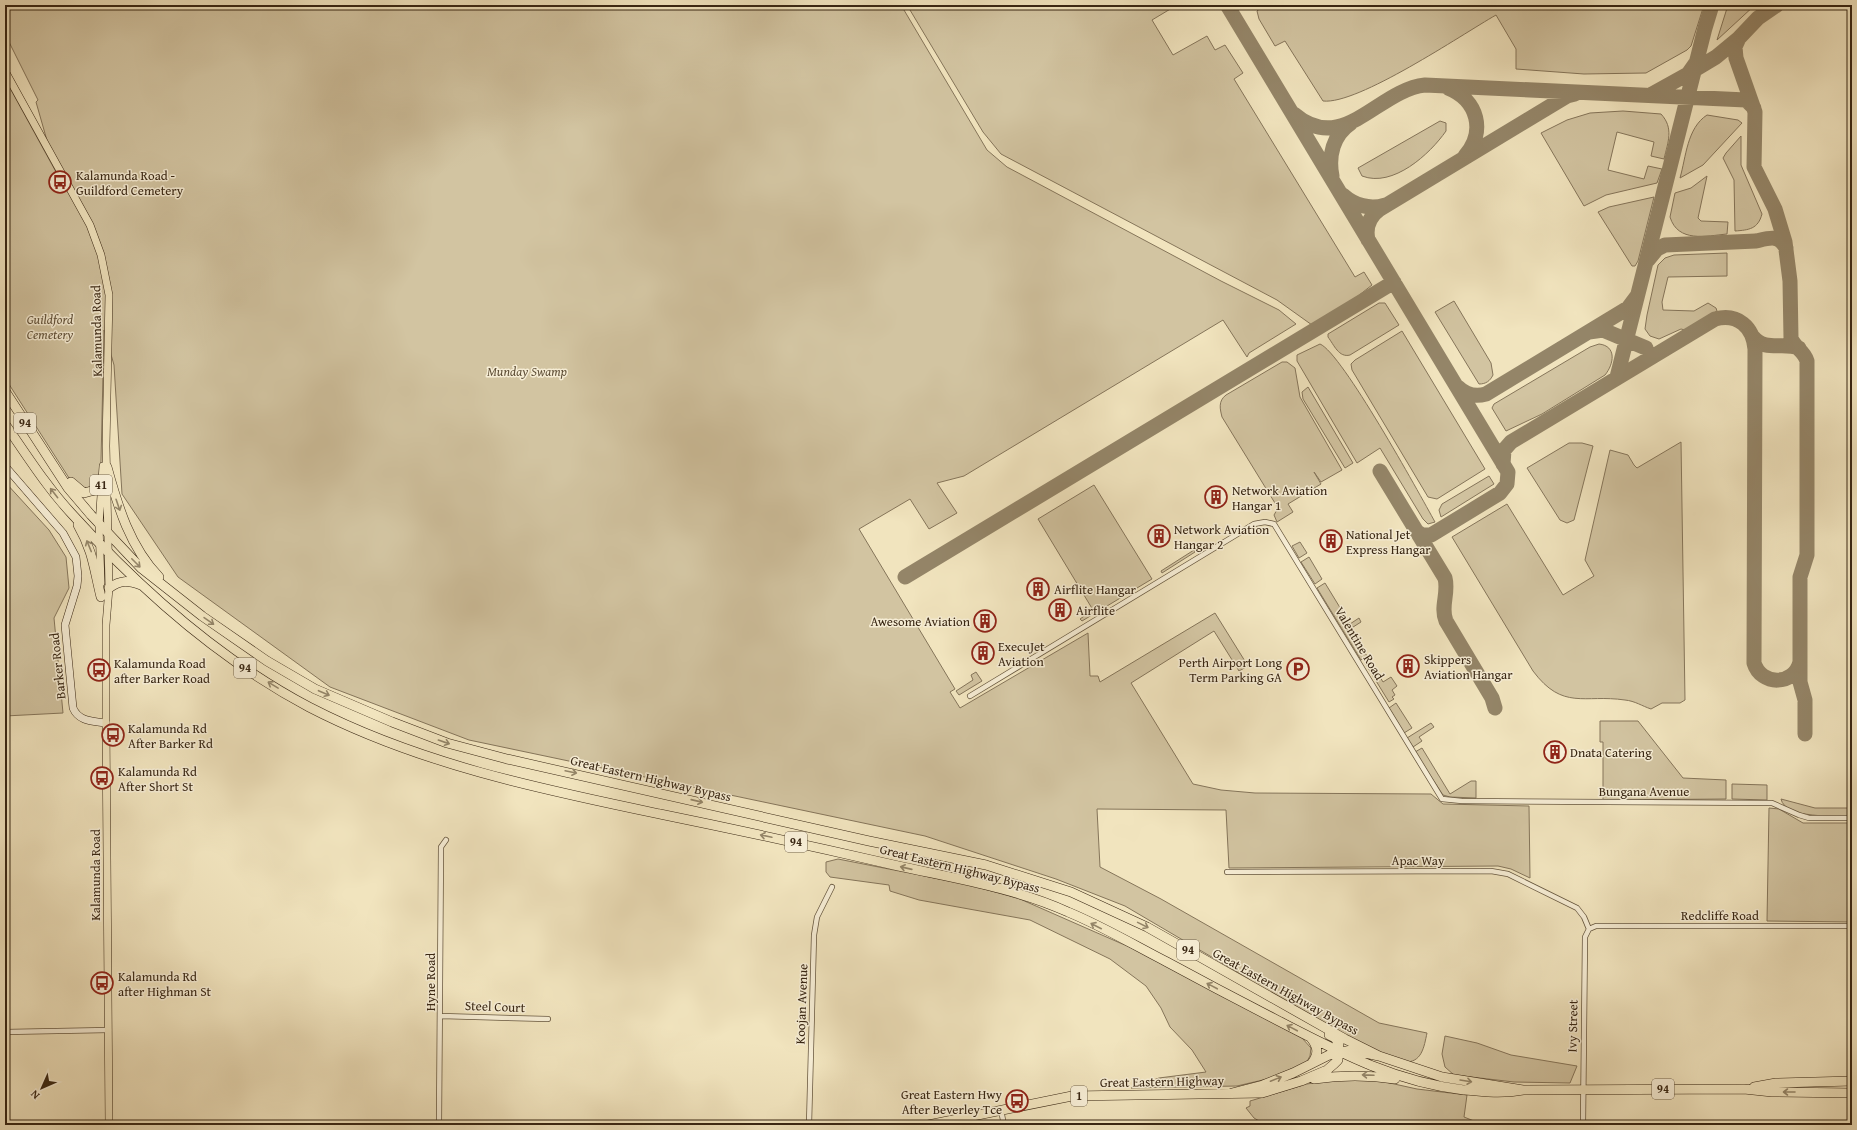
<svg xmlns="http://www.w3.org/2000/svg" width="1857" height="1130" viewBox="0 0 1857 1130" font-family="'Gentium Book Plus',serif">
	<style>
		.green { fill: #d2c4a1; stroke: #85755a }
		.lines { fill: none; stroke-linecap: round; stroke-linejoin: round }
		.taxiway { stroke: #948568; stroke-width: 15 }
		.street-casing { stroke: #66563e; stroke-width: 6 }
		.secondary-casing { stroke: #382613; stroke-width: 8 }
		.primary-casing { stroke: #382613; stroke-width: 8 }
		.highway-casing { stroke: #382613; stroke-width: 10 }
		.street { stroke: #f6edd5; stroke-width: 4.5 }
		.secondary { stroke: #f6edd5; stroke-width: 7 }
		.primary { stroke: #f1e4be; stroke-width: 7 }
		.highway { stroke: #f1e4be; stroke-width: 9 }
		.oneway { stroke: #948568 }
		.labels { text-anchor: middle; stroke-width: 3; stroke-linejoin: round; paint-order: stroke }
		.shield { fill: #f6edd5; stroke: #71624d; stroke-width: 1 }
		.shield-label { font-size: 12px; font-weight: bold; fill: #382613 }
		.poi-label { font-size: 13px; fill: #382613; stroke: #f6edd5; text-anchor: start }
		.park-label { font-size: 13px; font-style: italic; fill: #5e4e36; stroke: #f6edd5 }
		.street-label { font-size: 13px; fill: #382613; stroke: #f6edd5 }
	</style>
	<rect width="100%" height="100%" fill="#f1e4be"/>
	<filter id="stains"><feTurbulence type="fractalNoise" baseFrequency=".005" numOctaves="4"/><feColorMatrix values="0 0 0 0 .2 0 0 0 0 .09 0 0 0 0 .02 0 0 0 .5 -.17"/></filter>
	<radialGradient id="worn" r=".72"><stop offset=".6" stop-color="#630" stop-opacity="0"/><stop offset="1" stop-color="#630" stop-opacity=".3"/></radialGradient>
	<path class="green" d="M5,5H901L987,150L1007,167L1221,281L1279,310L1296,324L1249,353L1247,357L1223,320L964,476L937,483L957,513L929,529L910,499L859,529L955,689L950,692L960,708L1088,633L1090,676H1098L1100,682L1215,613L1248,666L1239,671L1214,631L1131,683L1193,784L1221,790L1255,793L1431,794L1443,804L1529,806L1530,878L1511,869L1498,866L1229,868L1226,810L1097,809L1100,867L1161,899L1379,1023L1427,1033C1424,1047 1422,1063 1404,1062L1363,1046L1253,984L1249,979L1125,906L1056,879L925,836L469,740L330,687L178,577L122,494L114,365L104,330L101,461C100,473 99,486 86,489L69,478L5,378V79L56,172L36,102L38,100L5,34Z
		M907,5H1177L1152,20L1173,55L1207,36L1215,50L1225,45L1243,73L1234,79L1355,277L1364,272L1372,285L1358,296L1312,325L1277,300L1001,154L983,132Z
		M1264,5H1704L1691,46L1687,50L1646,73L1584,74L1516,69V49L1496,15C1461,35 1358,105 1323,101L1285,41L1275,46L1259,19L1257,11Z
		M1728,5H1755L1717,40Z
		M1623,111L1661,114C1674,128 1668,142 1664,159L1651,156L1654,142L1617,132L1608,170L1644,179L1648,166L1662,169L1657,183L1606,195L1584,206L1541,133L1567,120L1590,113Z
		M1707,115L1738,120L1742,123L1703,165L1680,178C1686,157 1687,128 1707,115Z
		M1440,121L1446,123V131C1430,154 1393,188 1362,176L1358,168Z
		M1741,136V165L1762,214C1758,229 1749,230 1735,231L1734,180L1723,158L1726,153Z
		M1707,176L1698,218L1701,221L1728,222L1727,234C1706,236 1678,243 1670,217L1675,193L1691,188Z
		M1654,197L1638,261L1635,266H1632L1598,212L1609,207Z
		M1727,253V276L1668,277L1662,302L1663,310L1694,311L1708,303L1716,308L1717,311L1685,330L1681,329L1659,339L1650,336L1645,329L1647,315L1658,265L1665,258L1674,255Z
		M1454,301L1491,363L1493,375C1490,381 1486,384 1479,384L1435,312Z
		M1379,303H1385L1399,325L1350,355C1339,358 1334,345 1328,337V334Z
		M1402,331L1485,469L1437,499L1428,497L1352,370L1351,364L1355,360Z
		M1320,344C1342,353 1419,493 1435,522L1428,524L1423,519L1380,448L1357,463L1297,361V355Z
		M1599,344C1617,346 1614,364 1605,375L1542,414L1506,431L1492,408L1494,404L1590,347Z
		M1282,362H1287L1295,368L1300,397L1342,470L1321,482L1314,472L1321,484L1288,504L1293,512L1277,522L1274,515L1278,508L1222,417C1220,409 1218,401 1226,395Z
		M1308,387L1353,463L1345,468L1303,399L1302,392Z
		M1681,442L1685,700L1680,703H1662L1651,709C1642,706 1635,701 1625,700C1584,694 1563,711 1533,671L1452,537L1507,504L1563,595L1594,576L1585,560L1610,450L1628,455L1634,465L1637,468Z
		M1569,443H1582L1593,446L1574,520L1567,523L1560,520L1527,468Z
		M1489,476L1494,484L1441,517L1439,510L1442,504Z
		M5,482L49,530L66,557L69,588L54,618L63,713L5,716Z
		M1094,485L1152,579L1082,621L1080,619L1093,610L1038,519Z
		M1300,542L1307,553L1299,558L1292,546Z
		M1194,550L1195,552L1162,573L1161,571Z
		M1309,557L1322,579L1315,584L1301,562Z
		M1325,583L1350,624L1359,618L1361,622L1350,629L1367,656L1361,660L1317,588Z
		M1370,660L1383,682L1391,677L1397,686L1392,690L1395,695L1392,697L1394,699L1389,702L1365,663Z
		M976,672L982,681L959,695L956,691L973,680L971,675Z
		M1396,703L1412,728L1404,733L1389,708Z
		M1600,721H1638L1683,778L1726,780V799L1603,800V742H1600Z
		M1431,723L1434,727L1419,737L1422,741L1413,747L1407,738Z
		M1422,748L1450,794L1471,781H1476V798L1450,797L1443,795L1415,752Z
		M1732,784L1767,785V800L1732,799Z
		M1781,799L1815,808H1852V816C1837,816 1785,819 1781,799Z
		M1769,808L1779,809L1803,823H1852V922L1767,921Z
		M838,859L970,885L1020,899L1136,950L1302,1038L1311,1048L1310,1056L1306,1063L1267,1079L1237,1086L1131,1088L1159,1078L1206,1072L1192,1050L1170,1027L1161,1008L1146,986L1110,959L1030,920L919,900L890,891L889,885L830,877L826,872V862Z
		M1445,1036L1477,1043L1511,1055L1577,1066L1570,1083L1514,1082L1454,1075L1445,1067L1442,1054Z
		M1367,1078L1417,1089L1467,1095L1464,1117L1484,1125H1266L1254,1118L1246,1108L1250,1106V1101L1307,1084L1337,1079Z"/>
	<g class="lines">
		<path class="taxiway" d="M1227,5L1508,472L1507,484L1500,493L1431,535H1422L1416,531
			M1777,5L1758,18L1739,38L1735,47L1736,58L1755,112L1754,167L1775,209L1785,242L1790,281L1791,338C1794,348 1804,350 1807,361V555L1800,577V682L1805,700V734
			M1691,72L1716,57L1739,38
			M1448,88C1478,100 1486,132 1465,156
			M1652,94L1688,74L1695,64
			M1294,114C1343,156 1378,90 1425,85L1746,100L1754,108
			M1332,176C1328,156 1333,135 1351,123
			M1343,195C1354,205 1370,210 1385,205
			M1368,240C1365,227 1369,217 1380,209L1567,96L1575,94
			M1648,260L1657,249L1665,245L1756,241C1769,238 1779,234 1786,248
			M1589,332L1603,330L1646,348
			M1753,337C1765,352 1783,342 1799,348
			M1617,377L1705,28L1712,5
			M1458,387C1466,395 1475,397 1486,394L1628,308L1637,296
			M1503,464L1504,450L1511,442L1715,319C1738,313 1753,327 1755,349L1754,663C1761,686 1794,686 1800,662
			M1380,471L1445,578C1449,593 1440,607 1446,621L1492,698L1495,708
			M905,577L1394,282"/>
		<g class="street-casing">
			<path id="street" d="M970,696L1254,524L1265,522L1274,524L1442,799L1462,801L1772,803L1799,815L1809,818H1852
				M1227,872L1491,871L1508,874L1577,908L1584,917L1589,929
				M441,1016L548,1019
				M5,1032L109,1030
				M1001,1110L1004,1125
				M439,1125L441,847L446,840
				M809,1125L814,935L817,917L832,887
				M1583,1125L1585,937L1589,929L1596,926H1852"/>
		</g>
		<g class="secondary-casing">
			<path id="secondary" d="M5,466L63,533L76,557L78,576L77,586L65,625L73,708C79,722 93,721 106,723"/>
		</g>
		<g class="primary-casing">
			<path id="primary" d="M5,71L90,225L101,255L109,295L106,446L109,588L106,625V723L109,1125
				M101,583L99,525L103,466"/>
		</g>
		<g class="highway-casing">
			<path id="highway" d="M5,391L68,488L91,515L141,568L202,616L267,661L315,689L392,722L447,743L507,759L869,841L986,865L1071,892L1147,927L1345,1039L1379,1056
				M5,424C26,454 46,486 71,513C138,587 220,660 309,707C419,764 540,789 660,814C738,830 816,847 894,865C952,878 1013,887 1068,912C1102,926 1134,945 1167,962C1202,981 1238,1000 1273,1018C1337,1051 1391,1081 1464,1090C1484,1092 1503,1094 1523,1090
				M107,467C118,507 130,547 159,577
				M71,482L84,493L95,490L101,481
				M78,525C93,551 94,569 101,597
				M109,588C121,580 127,580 141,585
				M1311,1038C1318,1047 1319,1054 1312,1063
				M1314,1079C1342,1075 1368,1075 1395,1079
				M1754,1087L1776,1083L1852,1081
				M1232,1093L1263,1085L1293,1073L1329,1055L1351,1050L1379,1056L1442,1077L1523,1090L1744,1089L1772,1092L1852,1093
				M928,1125L1072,1096L1262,1093L1301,1081L1327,1070L1334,1064L1338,1060L1339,1044L1335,1038L1329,1035"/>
		</g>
		<use href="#street" class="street"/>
		<use href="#secondary" class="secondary"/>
		<use href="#primary" class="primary"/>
		<use href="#highway" class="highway"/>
	</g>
	<defs><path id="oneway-shaft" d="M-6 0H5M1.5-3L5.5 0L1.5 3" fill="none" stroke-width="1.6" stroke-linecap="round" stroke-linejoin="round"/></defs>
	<g class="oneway">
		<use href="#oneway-shaft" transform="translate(54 493) rotate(-128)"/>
		<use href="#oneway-shaft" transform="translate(118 505) rotate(71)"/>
		<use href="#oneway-shaft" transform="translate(89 546) rotate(-112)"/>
		<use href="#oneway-shaft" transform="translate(136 563) rotate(45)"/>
		<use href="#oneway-shaft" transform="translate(209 621) rotate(35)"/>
		<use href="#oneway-shaft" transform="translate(273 685) rotate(-149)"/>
		<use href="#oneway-shaft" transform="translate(324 693) rotate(23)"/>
		<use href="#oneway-shaft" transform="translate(444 742) rotate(19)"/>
		<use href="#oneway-shaft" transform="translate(571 772) rotate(12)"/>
		<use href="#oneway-shaft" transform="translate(697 801) rotate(13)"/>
		<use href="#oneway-shaft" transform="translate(766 836) rotate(-168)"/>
		<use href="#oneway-shaft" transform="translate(906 868) rotate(-167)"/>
		<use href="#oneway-shaft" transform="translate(1143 925) rotate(26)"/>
		<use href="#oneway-shaft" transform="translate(1096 926) rotate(-153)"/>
		<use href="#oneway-shaft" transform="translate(1212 986) rotate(-152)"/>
		<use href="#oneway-shaft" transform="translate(1292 1028) rotate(-152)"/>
		<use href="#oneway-shaft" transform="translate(1368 1075) rotate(-178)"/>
		<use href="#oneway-shaft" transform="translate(1276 1079) rotate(-22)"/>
		<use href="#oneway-shaft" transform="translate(1466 1081) rotate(9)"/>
		<use href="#oneway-shaft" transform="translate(1789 1092) rotate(-180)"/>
	</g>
	<defs>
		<g id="bus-ring" transform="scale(1.15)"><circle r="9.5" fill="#f6edd5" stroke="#8f2418" stroke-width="1.5"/><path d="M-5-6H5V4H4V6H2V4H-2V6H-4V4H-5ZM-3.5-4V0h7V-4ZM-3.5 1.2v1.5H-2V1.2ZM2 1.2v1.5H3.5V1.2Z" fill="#8f2418"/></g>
		<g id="building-ring" transform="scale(1.15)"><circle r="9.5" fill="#f6edd5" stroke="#8f2418" stroke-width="1.5"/><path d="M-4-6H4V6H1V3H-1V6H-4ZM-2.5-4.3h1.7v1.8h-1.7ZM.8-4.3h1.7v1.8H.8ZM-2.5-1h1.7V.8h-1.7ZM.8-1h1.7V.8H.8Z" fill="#8f2418"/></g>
		<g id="parking-ring" transform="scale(1.15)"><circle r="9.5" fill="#f6edd5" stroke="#8f2418" stroke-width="1.5"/><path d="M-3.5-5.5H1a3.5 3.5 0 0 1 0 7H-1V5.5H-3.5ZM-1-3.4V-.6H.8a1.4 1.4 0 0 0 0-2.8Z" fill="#8f2418"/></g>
	</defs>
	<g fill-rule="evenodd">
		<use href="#bus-ring" x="60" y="182"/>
		<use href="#building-ring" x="1216" y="497"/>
		<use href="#building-ring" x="1159" y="536"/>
		<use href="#building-ring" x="1331" y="541"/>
		<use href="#building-ring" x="1038" y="589"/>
		<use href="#building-ring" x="1060" y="610"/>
		<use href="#building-ring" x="985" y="621"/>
		<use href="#building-ring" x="983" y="653"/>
		<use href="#building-ring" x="1408" y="666"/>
		<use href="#parking-ring" x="1298" y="669"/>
		<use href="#bus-ring" x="99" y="670"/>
		<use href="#bus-ring" x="113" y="735"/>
		<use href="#building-ring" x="1555" y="752"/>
		<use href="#bus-ring" x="102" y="778"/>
		<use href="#bus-ring" x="102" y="983"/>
		<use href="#bus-ring" x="1017" y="1101"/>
	</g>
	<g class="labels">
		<g class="shield">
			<rect x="14" y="413" width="22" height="20" rx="3"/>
			<rect x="90" y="475" width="22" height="20" rx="3"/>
			<rect x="234" y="658" width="22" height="20" rx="3"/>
			<rect x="785" y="832" width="22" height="20" rx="3"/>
			<rect x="1177" y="940" width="22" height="20" rx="3"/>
			<rect x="1652" y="1079" width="22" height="20" rx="3"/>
			<rect x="1071" y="1086" width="16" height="20" rx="3"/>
		</g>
		<g class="shield-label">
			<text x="25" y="427">94</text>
			<text x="101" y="489">41</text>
			<text x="245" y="672">94</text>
			<text x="796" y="846">94</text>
			<text x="1188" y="954">94</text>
			<text x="1663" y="1093">94</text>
			<text x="1079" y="1100">1</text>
		</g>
		<g class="poi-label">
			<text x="76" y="180">Kalamunda Road -<tspan x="76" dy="15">Guildford Cemetery</tspan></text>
			<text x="1232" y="495">Network Aviation<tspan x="1232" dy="15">Hangar 1</tspan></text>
			<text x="1174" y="534">Network Aviation<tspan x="1174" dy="15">Hangar 2</tspan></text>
			<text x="1346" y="539">National Jet<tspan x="1346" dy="15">Express Hangar</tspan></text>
			<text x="1054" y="594">Airflite Hangar</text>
			<text x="1076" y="615">Airflite</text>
			<text x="970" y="626" text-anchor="end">Awesome Aviation</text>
			<text x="998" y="651">ExecuJet<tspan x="998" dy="15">Aviation</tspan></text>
			<text x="1424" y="664">Skippers<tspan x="1424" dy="15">Aviation Hangar</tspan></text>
			<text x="1282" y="667" text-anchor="end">Perth Airport Long<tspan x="1282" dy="15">Term Parking GA</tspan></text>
			<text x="114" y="668">Kalamunda Road<tspan x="114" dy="15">after Barker Road</tspan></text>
			<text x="128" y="733">Kalamunda Rd<tspan x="128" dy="15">After Barker Rd</tspan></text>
			<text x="1570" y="757">Dnata Catering</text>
			<text x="118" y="776">Kalamunda Rd<tspan x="118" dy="15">After Short St</tspan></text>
			<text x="118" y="981">Kalamunda Rd<tspan x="118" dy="15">after Highman St</tspan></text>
			<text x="1002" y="1099" text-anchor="end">Great Eastern Hwy<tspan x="1002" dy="15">After Beverley Tce</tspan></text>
		</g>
		<g class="park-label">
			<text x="50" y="324">Guildford<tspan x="50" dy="15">Cemetery</tspan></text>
			<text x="527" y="376">Munday Swamp</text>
		</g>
		<g class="street-label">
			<text transform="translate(96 331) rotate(-91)" y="5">Kalamunda Road</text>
			<text transform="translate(1360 643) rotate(59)" y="5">Valentine Road</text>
			<text transform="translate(57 666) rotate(-96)" y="5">Barker Road</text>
			<text transform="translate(651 778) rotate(13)" y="5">Great Eastern Highway Bypass</text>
			<text x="1644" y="796">Bungana Avenue</text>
			<text x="1418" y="865">Apac Way</text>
			<text transform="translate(960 868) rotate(14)" y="5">Great Eastern Highway Bypass</text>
			<text transform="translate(95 875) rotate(-90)" y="5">Kalamunda Road</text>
			<text x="1720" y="920">Redcliffe Road</text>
			<text transform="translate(430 982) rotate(-90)" y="5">Hyne Road</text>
			<text transform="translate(1286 991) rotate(29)" y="5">Great Eastern Highway Bypass</text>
			<text transform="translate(801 1004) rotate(-88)" y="5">Koojan Avenue</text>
			<text transform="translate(495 1006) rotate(2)" y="5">Steel Court</text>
			<text transform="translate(1572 1026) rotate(-89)" y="5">Ivy Street</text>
			<text transform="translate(1162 1081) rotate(-1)" y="5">Great Eastern Highway</text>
		</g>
	</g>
	<rect width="1857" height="1130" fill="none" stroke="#f1e4be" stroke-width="20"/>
	<rect x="6" y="6" width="1845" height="1118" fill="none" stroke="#382613" stroke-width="2"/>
	<rect x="10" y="10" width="1837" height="1110" fill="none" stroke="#382613"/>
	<g transform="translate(42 1088) rotate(225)" stroke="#f6edd5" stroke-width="3" paint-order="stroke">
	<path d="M0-3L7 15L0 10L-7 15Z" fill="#382613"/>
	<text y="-6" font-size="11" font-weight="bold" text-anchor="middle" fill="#382613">N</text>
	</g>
	<rect width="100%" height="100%" filter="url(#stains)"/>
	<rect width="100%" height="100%" fill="url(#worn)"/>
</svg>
